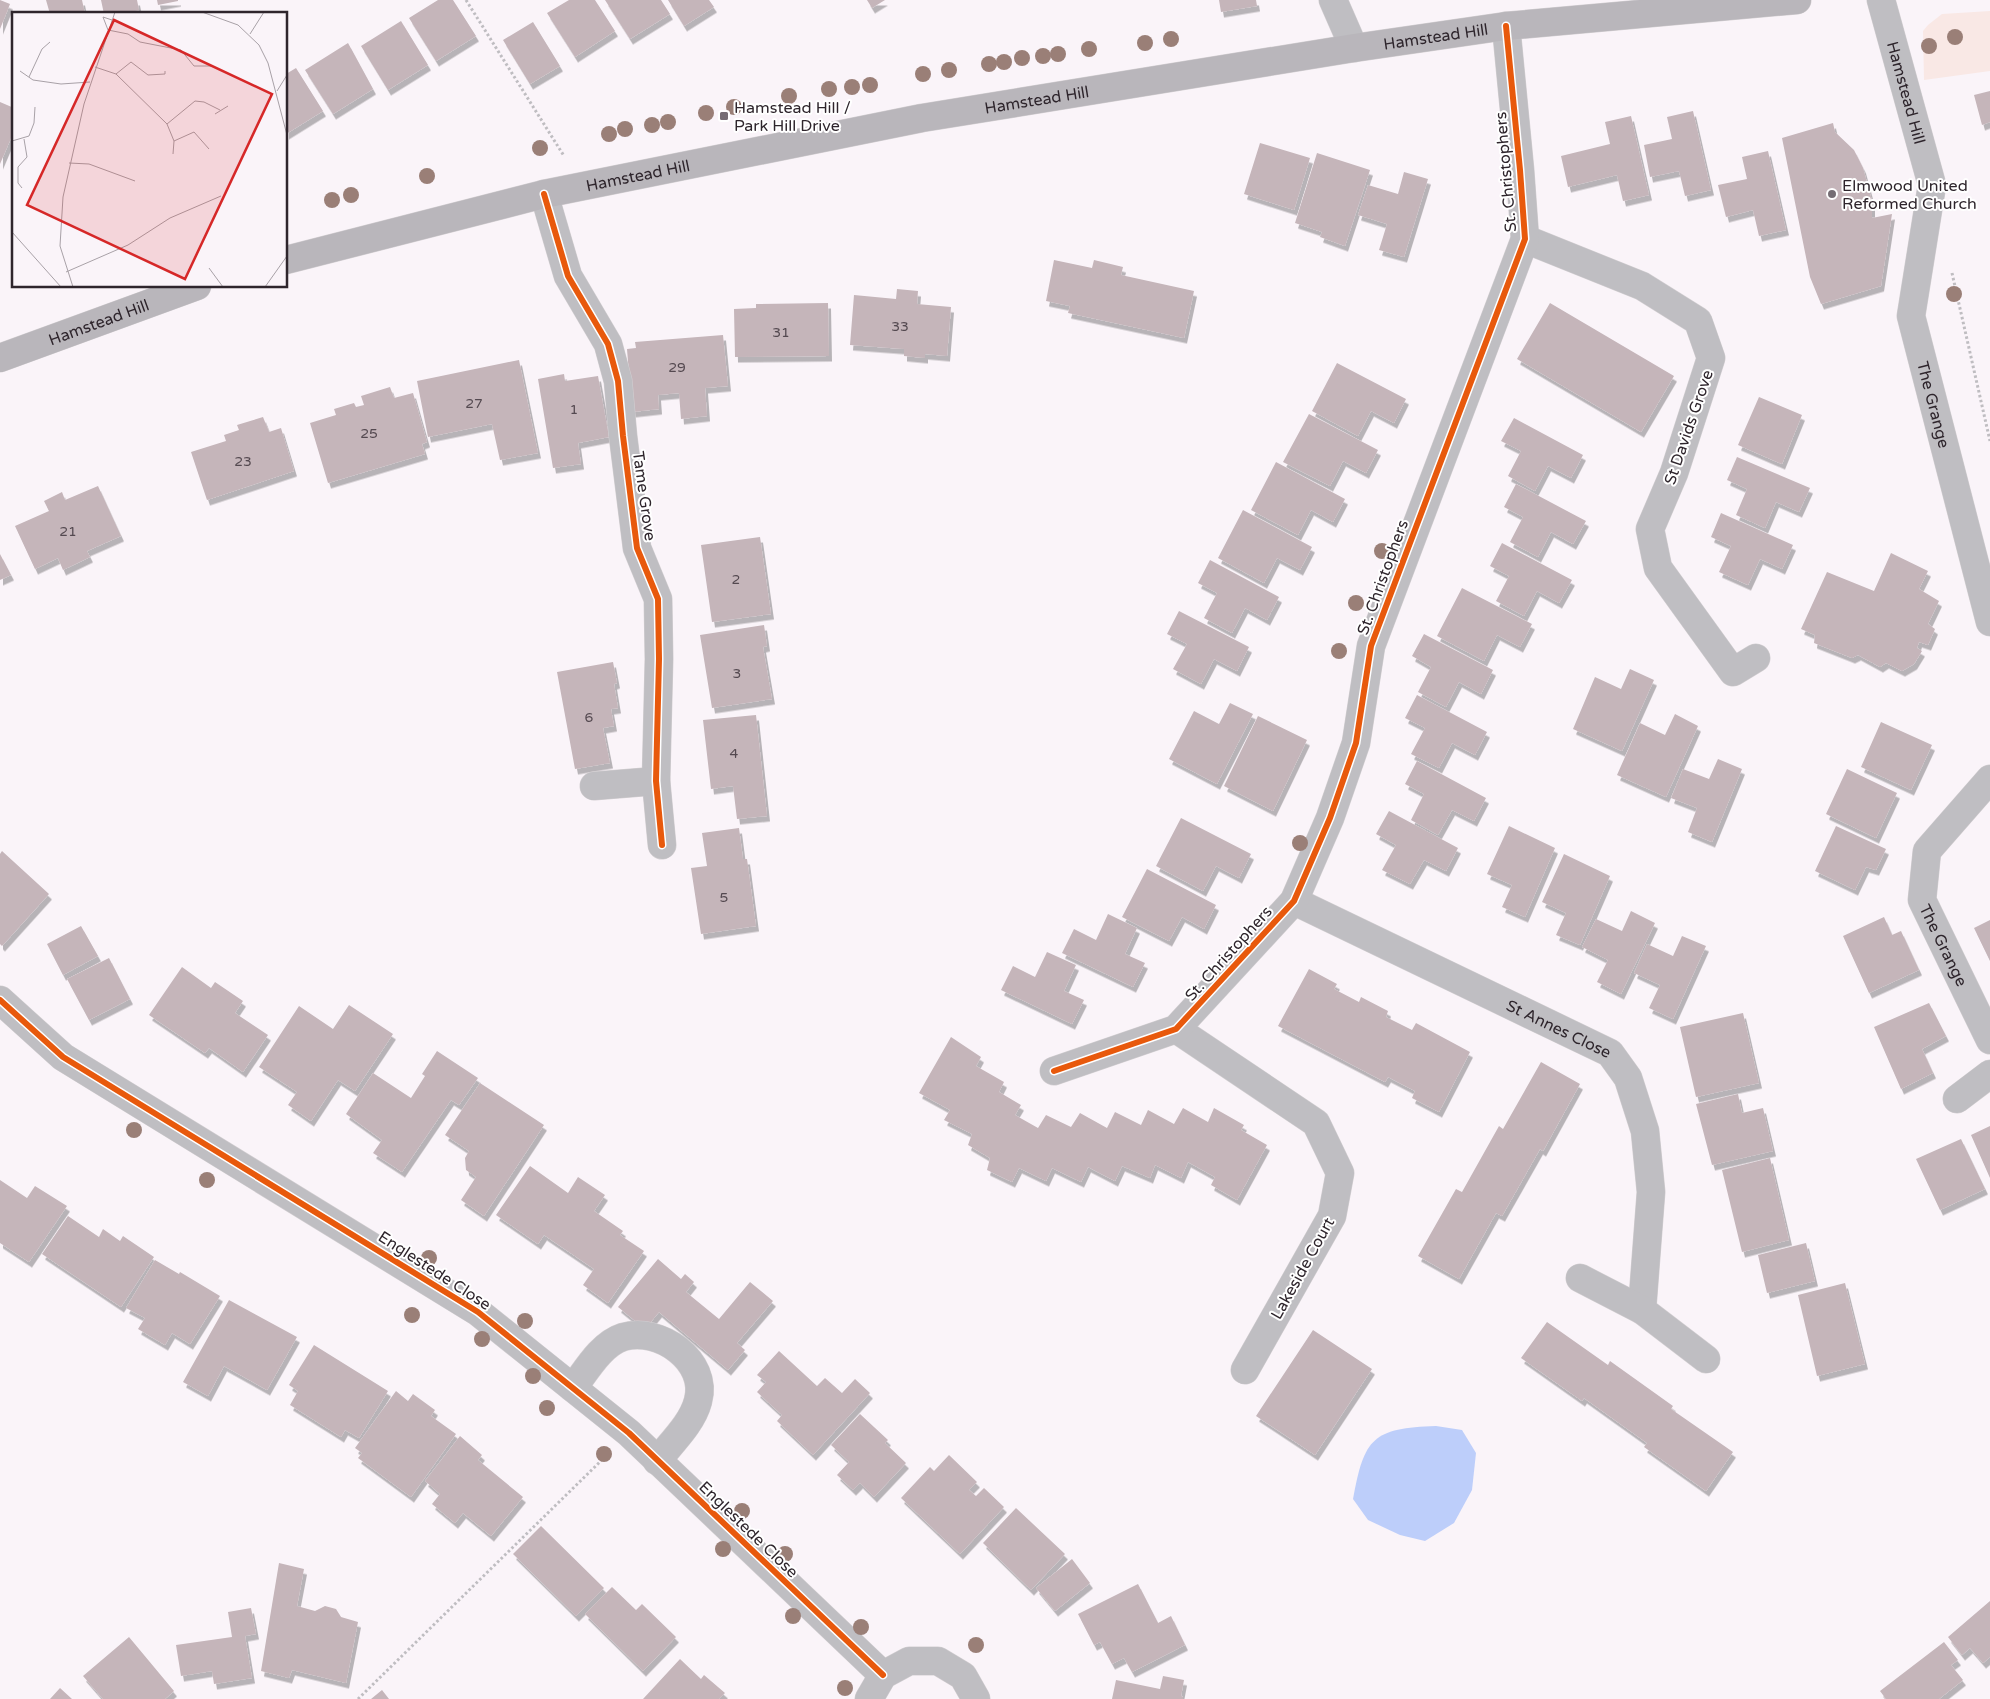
<svg xmlns="http://www.w3.org/2000/svg" width="1990" height="1699" viewBox="0 0 1990 1699" font-family="'Varela Round',sans-serif">
	<style>
		.green { fill: #f9e8e5 }
		.water { fill: #bdcefa }
		.building { fill: #c5b5ba; filter: url(#shadow) }
		.lines { fill: none; stroke-linecap: round; stroke-linejoin: round }
		.minor-casing { stroke: #d4d0d3; stroke-width: 29 }
		.major-casing { stroke: #d4d0d3; stroke-width: 29 }
		.path { stroke: #bfbdc1; stroke-width: 3; stroke-dasharray: 2.5 2.5; stroke-linecap: butt }
		.minor { stroke: #bfbec2; stroke-width: 28 }
		.major { stroke: #b9b6bb; stroke-width: 28 }
		.cycleway-casing { stroke: #fff; stroke-width: 9 }
		.cycleway { stroke: #e8590c; stroke-width: 6 }
		.tree { fill: #9a7f77 }
		.poi-dot { fill: #756d74; stroke: #fff; stroke-width: 2 }
		.labels { text-anchor: middle; stroke-width: 4; stroke-linejoin: round; paint-order: stroke }
		.number-label { font-size: 14px; fill: #544950 }
		.street-label { font-size: 16px; fill: #2e252c; stroke: #fff }
		.poi-label { font-size: 16px; fill: #2e252c; stroke: #fff; text-anchor: start }
		.inset-road { fill: none; stroke: #a8a1a7; stroke-width: 1 }
		.view { fill: #d62828; fill-opacity: 0.15; stroke: #d62828; stroke-width: 2.5 }
		.inset-edge { fill: none; stroke: #2e252c; stroke-width: 2.5 }
	</style>
	<defs>
		<filter id="shadow"><feDropShadow dx="3" dy="5.5" stdDeviation="0" flood-color="#0004"/></filter>
	</defs>
	<rect width="100%" height="100%" fill="#faf4f9"/>
	<path class="green" d="M1990,11V71L1924,80L1923,31L1928,25L1942,14Z"/>
	<path class="water" d="M1436,1426L1462,1430L1476,1453L1472,1490L1454,1523L1425,1541L1400,1535L1368,1520L1353,1499C1364,1438 1373,1428 1436,1426Z"/>
	<path class="building" d="M0,0L10,4L0,29Z
		M46,0H82L85,14H50Z
		M101,0H137L139,10L124,14H104Z
		M157,0H178V1L158,5Z
		M438,0H453L476,36L436,61L409,18Z
		M569,0H595L615,31L575,57L547,13Z
		M605,0H661L670,14L630,39Z
		M668,0H709L714,7L684,26Z
		M867,0H885L872,8Z
		M1219,0H1256L1257,6L1221,12Z
		M401,21L428,65L388,90L361,46Z
		M533,22L560,66L530,84L503,40Z
		M348,43L373,89L333,114L305,70Z
		M296,68L323,111L286,134V74Z
		M1990,91V122L1982,125L1974,95Z
		M0,102L14,108V131L0,164Z
		M1693,111L1711,190L1685,196L1679,171L1650,177L1644,145L1672,139L1667,117Z
		M1631,116L1649,195L1623,201L1617,175L1568,187L1561,156L1610,144L1605,122Z
		M1833,123L1835,132L1854,150L1863,168L1872,201V218L1892,214L1881,286L1821,304L1810,277L1782,138Z
		M1260,143L1310,158L1294,210L1244,194Z
		M1768,151L1786,230L1759,236L1753,210L1726,217L1718,185L1747,179L1742,157Z
		M1317,153L1370,170L1345,246L1320,237L1322,232L1295,223Z
		M1404,172L1428,179L1404,257L1379,250L1387,224L1358,215L1368,185L1398,194Z
		M1054,260L1092,268L1094,260L1123,267L1121,275L1194,291L1184,338L1068,313L1070,306L1046,301Z
		M897,289L918,291L917,304L951,307L947,356L925,354V358L904,356V349L850,345L854,295L896,299Z
		M828,303L829,356L735,357L734,309L756,308V304Z
		M1550,303L1674,376L1641,432L1517,359Z
		M723,335L728,386L705,388L707,416L681,419L679,393L658,395L659,409L632,412L627,349L636,348L635,342Z
		M519,360L538,453L500,460L492,424L428,437L417,381Z
		M1337,363L1406,399L1394,423L1371,411L1358,436L1312,411Z
		M564,374L565,381L598,376L609,437L578,443L581,464L553,468L538,379Z
		M390,387L394,398L413,393L427,442L422,444L425,454L328,483L310,423L336,415L334,409L354,403L356,407L364,405L361,396Z
		M1759,397L1802,415L1782,464L1738,445Z
		M1309,414L1378,450L1366,473L1343,461L1330,486L1283,462Z
		M263,417L269,432L281,428L294,471L207,500L191,452L226,441L224,435L239,430L237,425Z
		M1514,418L1583,455L1571,478L1548,466L1535,491L1508,476L1521,451L1501,441Z
		M1737,457L1810,488L1799,512L1776,502L1765,528L1736,515L1747,489L1727,480Z
		M1276,462L1345,499L1333,522L1311,510L1298,535L1251,510Z
		M1516,484L1586,521L1573,544L1551,532L1538,557L1510,542L1523,517L1504,507Z
		M98,486L121,536L87,551L90,557L63,570L58,558L35,569L15,526L49,511L44,501L62,492L65,500Z
		M1243,510L1312,547L1300,570L1277,558L1264,583L1218,558Z
		M1721,513L1793,545L1782,569L1760,559L1748,585L1719,572L1731,546L1711,537Z
		M760,537L771,614L712,622L701,545Z
		M1502,543L1572,580L1559,603L1537,591L1524,616L1496,601L1509,576L1490,566Z
		M1891,553L1928,571L1919,589L1939,601L1928,624L1935,629L1928,645L1919,642L1917,648L1922,651L1914,664L1902,671L1886,663L1880,667L1858,655L1852,658L1814,643L1815,635L1801,629L1827,572L1874,591Z
		M0,554L11,575L0,580Z
		M1210,560L1279,597L1267,620L1245,608L1232,633L1204,618L1217,593L1198,583Z
		M1462,588L1532,624L1520,647L1497,635L1484,661L1437,636Z
		M1179,611L1249,647L1237,671L1214,659L1201,684L1173,669L1187,644L1167,634Z
		M764,625L767,646L763,647L772,699L712,708L700,635Z
		M1424,634L1493,670L1481,694L1459,682L1446,707L1418,692L1431,667L1412,656Z
		M613,662L617,683L614,684L618,708L611,709L614,726L603,728L610,763L575,769L557,672Z
		M1630,669L1654,680L1622,751L1573,729L1595,677L1621,689Z
		M1417,695L1487,732L1475,755L1452,743L1439,768L1411,754L1425,728L1405,718Z
		M1230,703L1253,714L1217,784L1169,759L1194,711L1219,724Z
		M1675,714L1698,726L1666,797L1617,775L1640,723L1665,735Z
		M756,715L767,816L737,819L733,786L711,789L703,720Z
		M1258,716L1307,740L1273,811L1224,786Z
		M1881,722L1932,745L1911,790L1861,767Z
		M1718,759L1742,769L1712,842L1688,832L1697,808L1671,798L1683,769L1709,779Z
		M1417,761L1486,798L1474,821L1452,810L1438,835L1411,820L1424,794L1405,784Z
		M1847,769L1897,793L1876,838L1826,814Z
		M1389,811L1458,848L1446,871L1424,860L1410,884L1382,870L1396,845L1376,834Z
		M1181,818L1251,854L1239,878L1216,866L1203,891L1156,866Z
		M1509,826L1555,848L1525,917L1502,907L1512,885L1487,874Z
		M1836,826L1886,849L1876,870L1866,867L1855,890L1815,871Z
		M739,828L743,859H747L756,926L701,934L691,868L707,866L702,833Z
		M2,851L49,894L2,946L0,944V854Z
		M1564,854L1610,876L1580,945L1556,935L1566,913L1542,902Z
		M1147,869L1216,905L1204,929L1182,917L1169,941L1122,917Z
		M1631,911L1655,923L1621,994L1597,982L1608,960L1582,947L1596,919L1622,931Z
		M1108,914L1137,928L1125,954L1145,963L1133,987L1062,953L1074,929L1096,940Z
		M1884,917L1892,935L1901,931L1919,970L1869,993L1843,936Z
		M1990,920V961L1974,928Z
		M81,926L98,956L63,975L47,944Z
		M1682,936L1706,946L1673,1019L1649,1008L1660,985L1634,973L1647,944L1673,956Z
		M1047,952L1076,965L1064,991L1084,1000L1072,1024L1001,990L1013,966L1035,977Z
		M109,958L130,999L89,1020L67,979Z
		M182,967L211,988L215,982L243,1001L235,1013L268,1035L243,1072L209,1048L205,1053L149,1015Z
		M1309,969L1337,984L1334,989L1359,1002L1361,997L1388,1011L1386,1017L1412,1030L1416,1023L1470,1052L1439,1112L1412,1098L1415,1091L1388,1077L1385,1082L1278,1026Z
		M1929,1003L1946,1036L1922,1049L1933,1073L1901,1089L1874,1027Z
		M349,1005L393,1034L355,1091L338,1080L311,1121L288,1105L297,1092L259,1067L299,1006L333,1029Z
		M1743,1013L1759,1083L1696,1097L1680,1027Z
		M951,1037L981,1057L976,1066L1004,1082L999,1092L1021,1105L1015,1115L1038,1128L1046,1115L1071,1127L1080,1113L1107,1128L1115,1112L1141,1125L1148,1110L1174,1124L1183,1108L1208,1122L1214,1108L1244,1125L1241,1130L1267,1145L1237,1200L1211,1185L1215,1177L1188,1162L1181,1178L1155,1165L1150,1178L1122,1166L1115,1181L1088,1167L1081,1182L1052,1168L1046,1181L1019,1168L1012,1182L987,1170L990,1158L968,1145L972,1134L944,1120L950,1110L919,1093Z
		M437,1051L478,1078L459,1105L451,1100L402,1172L373,1153L382,1140L346,1114L373,1073L411,1098L425,1076L422,1074Z
		M1541,1062L1580,1084L1543,1151L1540,1149L1502,1216L1496,1213L1459,1279L1418,1256L1456,1189L1462,1192L1499,1126L1503,1129Z
		M480,1083L544,1125L484,1216L461,1200L476,1177L466,1170L465,1158L469,1151L445,1135Z
		M1738,1094L1742,1113L1763,1108L1773,1151L1712,1165L1696,1104Z
		M1990,1126V1178L1971,1135Z
		M1961,1139L1985,1189L1940,1210L1916,1159Z
		M1770,1158L1789,1240L1742,1252L1722,1170Z
		M530,1166L568,1193L578,1177L605,1195L594,1211L623,1231L620,1235L644,1251L608,1303L583,1285L594,1269L544,1235L538,1244L496,1215Z
		M0,1180L27,1198L35,1186L67,1206L29,1262L0,1243Z
		M68,1216L99,1237L103,1229L120,1241L123,1236L154,1257L121,1307L42,1254Z
		M1806,1243L1815,1281L1767,1293L1758,1255Z
		M658,1259L681,1279L685,1274L694,1282L686,1292L719,1319L750,1282L773,1301L737,1343L745,1350L728,1370L659,1312L645,1329L618,1307Z
		M155,1260L179,1274L180,1272L220,1296L190,1344L172,1333L165,1345L138,1329L145,1318L126,1308Z
		M1845,1283L1865,1364L1817,1376L1798,1295Z
		M229,1300L297,1337L267,1390L224,1366L208,1396L183,1382Z
		M1547,1322L1608,1365L1610,1361L1673,1406L1671,1409L1733,1452L1706,1491L1644,1447L1647,1443L1584,1398L1582,1401L1521,1358Z
		M1313,1330L1372,1369L1315,1455L1256,1416Z
		M314,1345L388,1391L359,1438L345,1430L341,1437L290,1405L298,1391L289,1385Z
		M779,1351L817,1386L825,1378L842,1393L855,1379L870,1393L813,1455L777,1421L782,1415L757,1392L766,1382L757,1375Z
		M396,1391L408,1401L413,1394L435,1410L431,1416L456,1434L411,1497L358,1458L362,1453L355,1448Z
		M860,1414L888,1440L885,1443L906,1463L874,1497L860,1483L853,1490L837,1475L849,1462L831,1445Z
		M460,1436L482,1455L478,1460L523,1497L491,1536L463,1513L455,1523L432,1504L440,1494L425,1481Z
		M949,1455L977,1482L969,1490L976,1496L984,1488L1004,1507L960,1554L901,1498L930,1467L934,1471Z
		M1016,1508L1065,1554L1031,1590L983,1543Z
		M541,1526L604,1588L576,1616L513,1554Z
		M1072,1559L1090,1583L1055,1611L1036,1588Z
		M279,1563L304,1569L297,1606L315,1611L325,1606L336,1609L341,1617L358,1622L346,1683L292,1670L289,1678L261,1671Z
		M1138,1584L1158,1623L1171,1616L1185,1645L1132,1672L1124,1658L1112,1664L1100,1642L1094,1645L1078,1614Z
		M612,1587L636,1610L642,1604L676,1637L643,1671L585,1614Z
		M1990,1601V1657L1983,1663L1970,1648L1962,1655L1948,1637Z
		M251,1608L256,1634L245,1636L252,1678L214,1684L212,1671L181,1676L176,1645L232,1637L228,1612Z
		M129,1637L174,1691L165,1699H103L83,1676Z
		M1944,1642L1958,1660L1951,1665L1963,1680L1939,1699H1886L1880,1691Z
		M680,1659L701,1679L704,1675L725,1693L719,1699H643Z
		M1163,1676L1184,1680L1181,1696L1183,1697V1699H1112L1116,1680L1160,1689Z
		M60,1688L72,1699H50Z
		M382,1690L389,1699H371Z"/>
	<g class="lines">
		<g class="minor-casing">
			<g id="minor">
				<path d="M1333,0L1354,48"/>
				<path id="s1" d="M1881,0L1932,185L1911,316L1990,622"/>
				<path d="M544,194L568,276L608,344L618,381L623,436L637,548L658,599L659,659L656,781L662,845"/>
				<path d="M1525,239L1642,286L1698,321L1711,358L1674,473L1650,529L1658,568L1733,672L1756,658"/>
				<path id="s2" d="M1990,779L1927,851L1922,900L1990,1040"/>
				<path d="M594,786L656,781"/>
				<path id="s3" d="M1294,901L1610,1053L1628,1078L1645,1131L1651,1192L1642,1310"/>
				<path d="M0,1000L63,1057L478,1312L629,1433L883,1675"/>
				<path d="M1176,1029L1316,1123L1340,1173L1332,1216L1245,1370"/>
				<path d="M1054,1071L1176,1029L1294,901L1330,818L1356,743L1371,646L1525,239L1520,170L1506,26"/>
				<path d="M1957,1099L1990,1074"/>
				<path d="M1580,1278L1642,1310L1706,1359"/>
				<path d="M573,1388C586,1371 601,1344 623,1337C659,1326 709,1361 698,1401C692,1424 671,1443 657,1461"/>
				<path d="M869,1699L883,1675L909,1661H938L963,1676L976,1699"/>
			</g>
		</g>
		<g class="major-casing">
			<g id="major">
				<path id="s4" d="M286,260L544,194L922,118L1354,48L1506,26L1797,0"/>
				<path id="s5" d="M0,358L197,286"/>
			</g>
		</g>
		<path class="path" d="M466,0L564,156
			M1952,273L1990,441
			M358,1699L607,1455"/>
		<use href="#minor" class="minor"/>
		<use href="#major" class="major"/>
		<g class="cycleway-casing">
			<path id="cycleway" d="M544,194L568,276L608,344L618,381L623,436L637,548L658,599L659,659L656,781L662,845
				M0,1000L63,1057L478,1312L629,1433L883,1675
				M1054,1071L1176,1029L1294,901L1330,818L1356,743L1371,646L1525,239L1520,170L1506,26"/>
		</g>
		<use href="#cycleway" class="cycleway"/>
	</g>
	<g class="tree">
		<circle cx="1955" cy="37" r="8"/>
		<circle cx="1171" cy="39" r="8"/>
		<circle cx="1145" cy="43" r="8"/>
		<circle cx="1929" cy="46" r="8"/>
		<circle cx="1089" cy="49" r="8"/>
		<circle cx="1058" cy="54" r="8"/>
		<circle cx="1043" cy="56" r="8"/>
		<circle cx="1022" cy="58" r="8"/>
		<circle cx="1004" cy="62" r="8"/>
		<circle cx="989" cy="64" r="8"/>
		<circle cx="949" cy="70" r="8"/>
		<circle cx="923" cy="74" r="8"/>
		<circle cx="870" cy="85" r="8"/>
		<circle cx="852" cy="87" r="8"/>
		<circle cx="829" cy="89" r="8"/>
		<circle cx="789" cy="96" r="8"/>
		<circle cx="734" cy="107" r="8"/>
		<circle cx="706" cy="113" r="8"/>
		<circle cx="668" cy="122" r="8"/>
		<circle cx="652" cy="125" r="8"/>
		<circle cx="625" cy="129" r="8"/>
		<circle cx="609" cy="134" r="8"/>
		<circle cx="540" cy="148" r="8"/>
		<circle cx="427" cy="176" r="8"/>
		<circle cx="351" cy="195" r="8"/>
		<circle cx="332" cy="200" r="8"/>
		<circle cx="1954" cy="294" r="8"/>
		<circle cx="1382" cy="551" r="8"/>
		<circle cx="1356" cy="603" r="8"/>
		<circle cx="1339" cy="651" r="8"/>
		<circle cx="1300" cy="843" r="8"/>
		<circle cx="134" cy="1130" r="8"/>
		<circle cx="207" cy="1180" r="8"/>
		<circle cx="429" cy="1258" r="8"/>
		<circle cx="412" cy="1315" r="8"/>
		<circle cx="525" cy="1321" r="8"/>
		<circle cx="482" cy="1339" r="8"/>
		<circle cx="533" cy="1376" r="8"/>
		<circle cx="547" cy="1408" r="8"/>
		<circle cx="604" cy="1454" r="8"/>
		<circle cx="742" cy="1511" r="8"/>
		<circle cx="723" cy="1549" r="8"/>
		<circle cx="785" cy="1554" r="8"/>
		<circle cx="793" cy="1616" r="8"/>
		<circle cx="861" cy="1627" r="8"/>
		<circle cx="976" cy="1645" r="8"/>
		<circle cx="845" cy="1688" r="8"/>
	</g>
	<g class="poi-dot">
		<rect x="719" y="111" width="10" height="10" rx="2.5"/>
		<circle cx="1832" cy="194" r="5"/>
	</g>
	<g class="labels">
		<g class="number-label">
			<text x="900" y="331">33</text>
			<text x="781" y="337">31</text>
			<text x="677" y="372">29</text>
			<text x="474" y="408">27</text>
			<text x="574" y="414">1</text>
			<text x="369" y="438">25</text>
			<text x="243" y="466">23</text>
			<text x="68" y="536">21</text>
			<text x="736" y="584">2</text>
			<text x="737" y="678">3</text>
			<text x="589" y="722">6</text>
			<text x="734" y="758">4</text>
			<text x="724" y="902">5</text>
		</g>
		<g class="street-label">
			<text dy="6" stroke="none"><textPath href="#s4" startOffset="1172">Hamstead Hill</textPath></text>
			<text dy="6" stroke="none"><textPath href="#s1" startOffset="96">Hamstead Hill</textPath></text>
			<text dy="6" stroke="none"><textPath href="#s4" startOffset="768">Hamstead Hill</textPath></text>
			<text transform="translate(1505 172) rotate(-95)" y="6">St. Christophers</text>
			<text dy="6" stroke="none"><textPath href="#s4" startOffset="362">Hamstead Hill</textPath></text>
			<text dy="6" stroke="none"><textPath href="#s5" startOffset="105">Hamstead Hill</textPath></text>
			<text dy="6" stroke="none"><textPath href="#s1" startOffset="416">The Grange</textPath></text>
			<text transform="translate(1688 427) rotate(-71)" y="6">St Davids Grove</text>
			<text transform="translate(645 496) rotate(82)" y="6">Tame Grove</text>
			<text transform="translate(1382 577) rotate(-70)" y="6">St. Christophers</text>
			<text dy="6" stroke="none"><textPath href="#s2" startOffset="195">The Grange</textPath></text>
			<text transform="translate(1228 953) rotate(-48)" y="6">St. Christophers</text>
			<text dy="6" stroke="none"><textPath href="#s3" startOffset="294">St Annes Close</textPath></text>
			<text transform="translate(1302 1268) rotate(-61)" y="6">Lakeside Court</text>
			<text transform="translate(435 1270) rotate(33)" y="6">Englestede Close</text>
			<text transform="translate(749 1529) rotate(44)" y="6">Englestede Close</text>
		</g>
		<g class="poi-label">
			<text x="734" y="113">Hamstead Hill /<tspan x="734" dy="18">Park Hill Drive</tspan></text>
			<text x="1842" y="191">Elmwood United<tspan x="1842" dy="18">Reformed Church</tspan></text>
		</g>
	</g>
	<g transform="translate(12 12)">
		<rect width="275" height="275" fill="#faf4f9"/>
		<path class="inset-road" d="M190,0L226,13L247,33L256,51L275,123M100,8L91,5L96,18L116,22L128,30L169,38L182,54H201M238,22L252,0M83,55L104,62L155,112L162,129L161,142M8,59L21,68L49,72L78,70M104,62L119,50L136,63L153,62V59M17,65L30,37L38,30M265,79L275,63M203,102L216,94M155,112L183,89L192,90L208,98M0,129L17,124L22,111L23,95M162,129L182,120L197,137M57,151L77,152L123,169M10,176L6,171V155L15,145L12,127M0,220L49,275M197,256L211,275M54,260L116,233L158,206L209,184M61,275L48,234L51,185L72,92L103,0M253,275L275,244"/>
		<path class="view" d="M102,8L260,82L173,267L15,193Z"/>
		<rect width="275" height="275" class="inset-edge"/>
	</g>
</svg>
